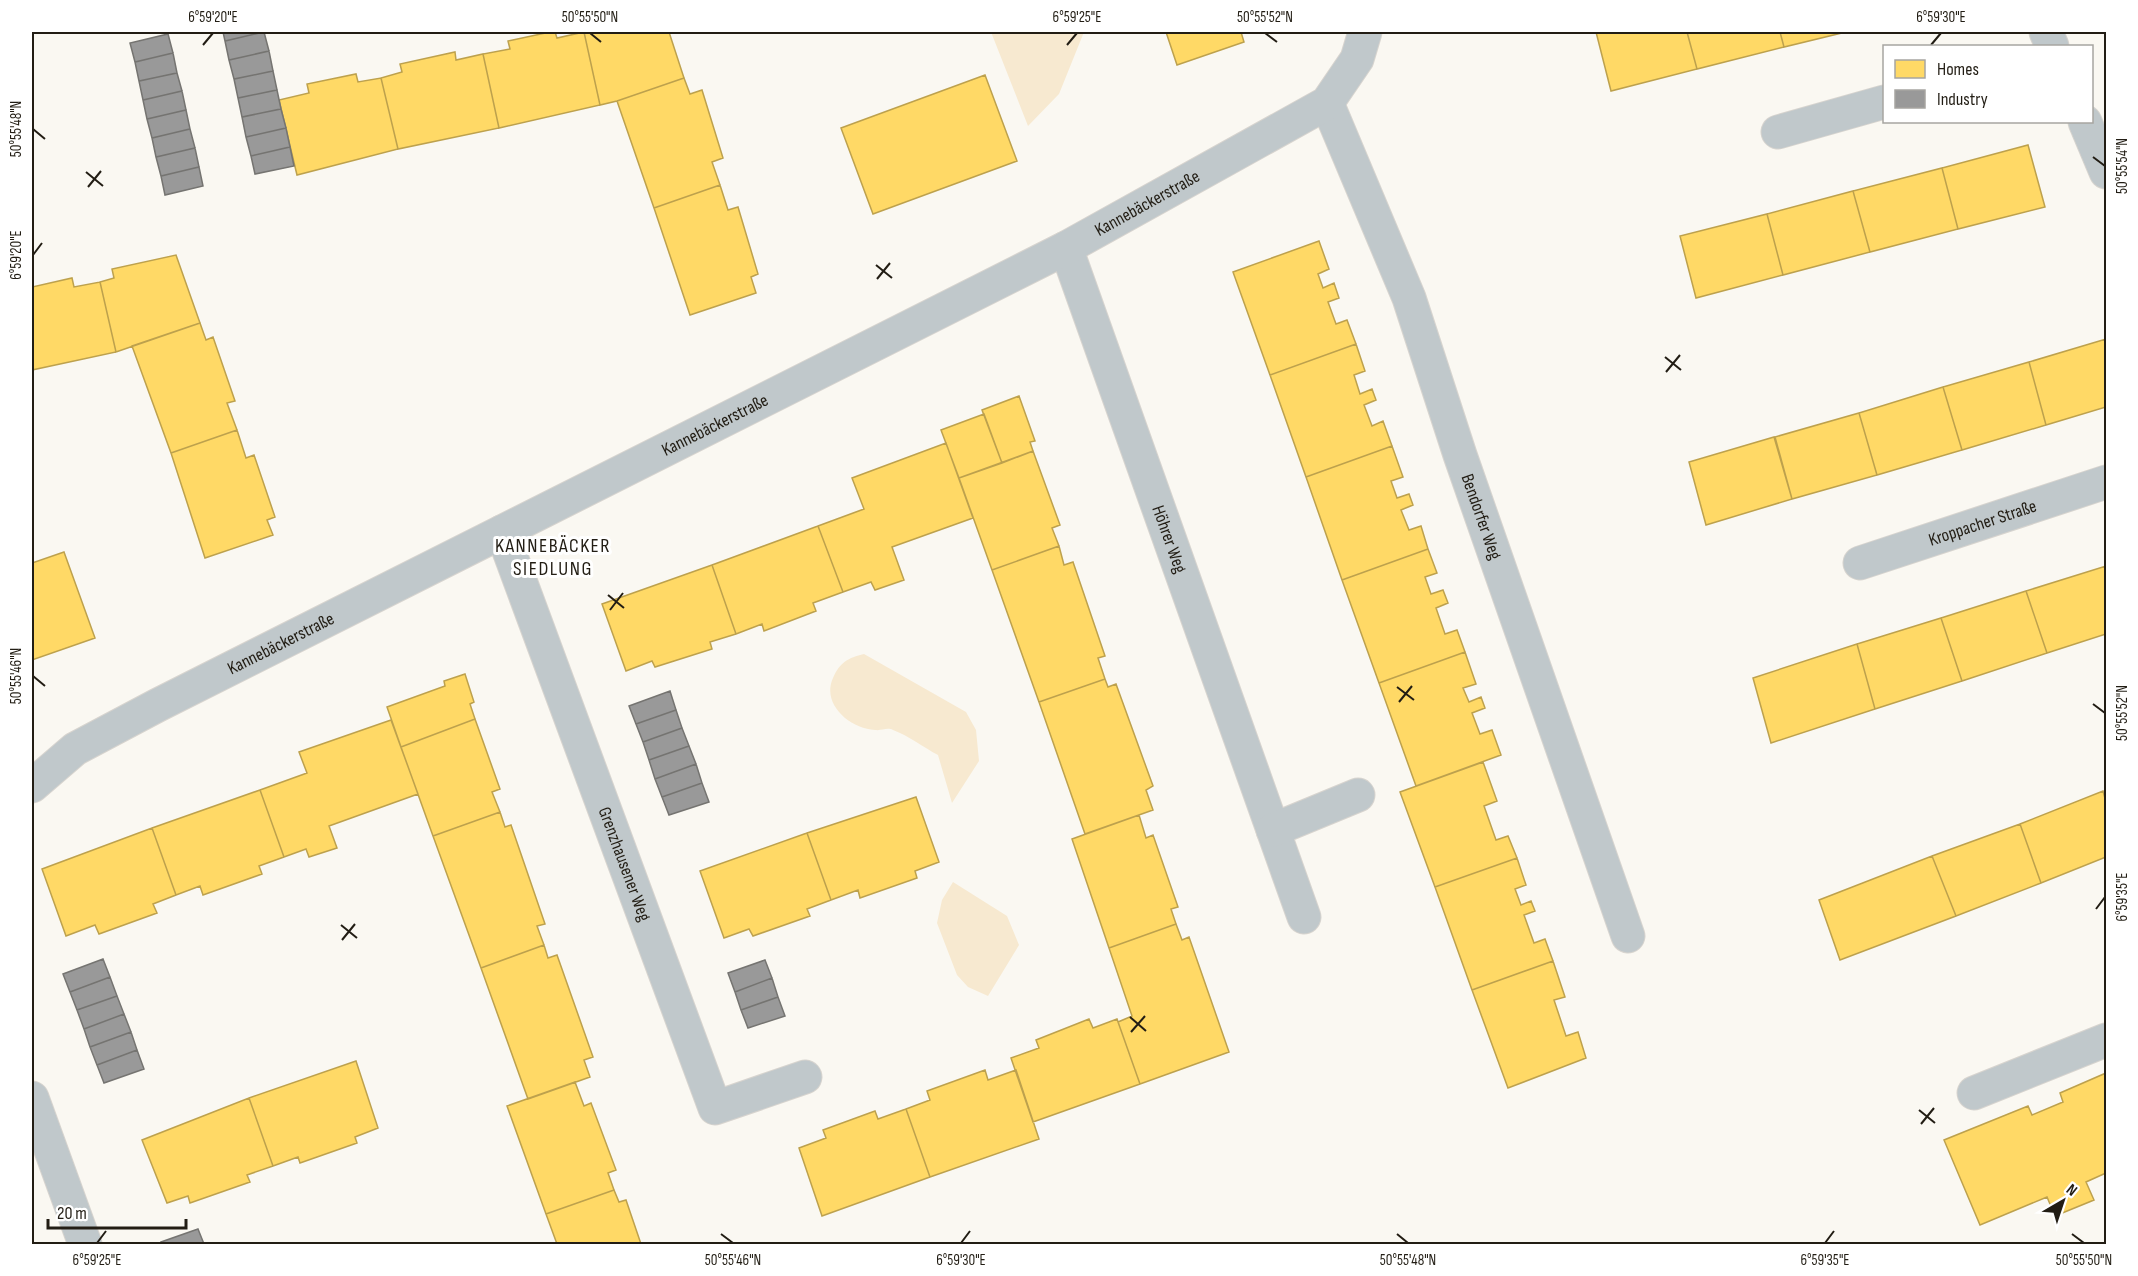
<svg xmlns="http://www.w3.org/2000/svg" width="2138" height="1276" viewBox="0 0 2138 1276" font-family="'Sofia Sans Condensed',sans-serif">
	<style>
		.green { fill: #f7e9d0 }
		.homes { fill: #ffd966; stroke: #bda14d; stroke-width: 1.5 }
		.industry { fill: #999; stroke: #757471; stroke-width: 1.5 }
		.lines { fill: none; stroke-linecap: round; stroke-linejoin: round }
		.minor-casing { stroke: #d7d4cf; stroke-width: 35 }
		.minor { stroke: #c0c8cb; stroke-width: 33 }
		.ticks { fill: none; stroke: #221d14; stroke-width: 2 }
		.labels { text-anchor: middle; stroke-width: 6; stroke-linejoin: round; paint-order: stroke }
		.street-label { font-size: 18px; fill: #221d14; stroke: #fff }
		.neighbourhood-label { font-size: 20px; letter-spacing: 1.5px; fill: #221d14; stroke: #fff }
		.neatline { fill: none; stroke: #221d14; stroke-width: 2 }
		.ticks-label { font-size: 15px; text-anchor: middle; fill: #221d14 }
	</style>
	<rect width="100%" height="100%" fill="#faf8f2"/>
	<path class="green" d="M991,32H1084L1059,94L1028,126Z
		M864,654L966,712L976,730L979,761L952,803L938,755C923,747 909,736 893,730C887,727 882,731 875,730C850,729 821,704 833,678C840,662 848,658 864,654Z
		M953,882L1007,916L1019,945L988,996L968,987L957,975L937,923L942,900Z"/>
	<path class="homes" d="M550,32H555L557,38L584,32L600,105L499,128L483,54L510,49L508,41Z
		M584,32H669L684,78L617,101L600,105Z
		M1166,32H1241L1244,42L1177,65Z
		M1596,32H1687L1697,69L1611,91Z
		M1687,32H1780L1784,47L1697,69Z
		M1780,32H1846L1784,47Z
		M455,52L456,60L483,54L499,128L398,149L381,78L402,72L400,64Z
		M356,74L358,82L381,78L398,149L297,175L279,100L309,93L307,84Z
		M985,75L1017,161L873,214L841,128Z
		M684,78L690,94L702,90L723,158L712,162L720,185L654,208L617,101Z
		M2028,145L2045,207L1958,229L1942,168Z
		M1942,168L1958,229L1870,252L1853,191Z
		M720,185L728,210L738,207L758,274L751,277L756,293L690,315L654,208Z
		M1853,191L1870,252L1783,275L1767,214Z
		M1767,214L1783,275L1696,298L1680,236Z
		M1319,241L1329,269L1318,274L1323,288L1334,283L1339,298L1328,302L1336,324L1347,320L1356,344L1270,375L1233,272Z
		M176,255L200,323L116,352L100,282L114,278L112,269Z
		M72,278L74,287L100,282L116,352L32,370V287Z
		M200,323L206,340L213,337L235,401L227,403L237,430L171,453L132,346Z
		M2106,339V407L2046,425L2029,362Z
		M1356,344L1365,371L1354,375L1360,394L1372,389L1376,400L1364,405L1372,426L1383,421L1392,446L1306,477L1270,375Z
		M2029,362L2046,425L1962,450L1943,387Z
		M1943,387L1962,450L1877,475L1859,413Z
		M1019,396L1035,441L1030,442L1033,451L1002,463L982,410Z
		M1859,413L1877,475L1792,499L1775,437Z
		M984,414L1002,463L959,478L941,430Z
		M237,430L246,458L254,455L275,517L267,520L273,535L205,558L171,453Z
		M1774,437L1792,499L1706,525L1689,462Z
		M946,443L973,518L892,547L904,580L875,590L871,582L843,592L818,526L864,509L852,478Z
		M1392,446L1403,477L1391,481L1397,498L1409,494L1413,505L1401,510L1409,530L1421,526L1428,549L1342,580L1306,477Z
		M1033,451L1060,525L1052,528L1059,546L992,570L959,478Z
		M818,526L843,592L813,603L816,611L764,631L762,624L736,634L712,565Z
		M1059,546L1064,565L1073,562L1105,656L1098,658L1105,679L1039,702L992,570Z
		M1428,549L1437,573L1425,577L1431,594L1443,590L1448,603L1436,608L1445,634L1457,630L1465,652L1379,683L1342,580Z
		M64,552L95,638L32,660V563Z
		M712,565L736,634L710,642L712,649L655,667L652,661L626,671L602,604Z
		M2106,566V634L2047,653L2026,591Z
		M2026,591L2047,653L1962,681L1941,618Z
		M1941,618L1962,681L1875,709L1857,644Z
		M1857,644L1875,709L1771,743L1753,678Z
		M1465,652L1476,684L1463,688L1469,702L1481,697L1485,708L1472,713L1480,734L1492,730L1501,755L1416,786L1379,683Z
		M465,674L474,702L470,704L475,719L401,747L387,707L445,686L444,681Z
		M1105,679L1108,687L1116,684L1153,786L1146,790L1153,810L1085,834L1039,702Z
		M475,719L500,789L492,792L500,812L433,836L401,747Z
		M391,720L418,794L329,826L337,848L309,857L306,849L284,857L260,790L307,773L299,752Z
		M1483,762L1497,801L1484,806L1496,840L1508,836L1517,858L1435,887L1400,792Z
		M260,790L284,857L259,866L262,874L203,895L200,886L176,895L152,828Z
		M2103,791L2106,802V857L2041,883L2020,824Z
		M916,797L939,862L915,871L917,878L860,898L858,890L831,900L807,833Z
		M500,812L505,827L511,825L545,924L537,926L544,945L481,968L433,836Z
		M1139,815L1146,838L1153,835L1178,907L1171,909L1176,924L1109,948L1072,839Z
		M2020,824L2041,883L1956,916L1932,856Z
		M152,828L176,895L153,904L157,913L99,934L95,925L66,936L42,869Z
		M807,833L831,900L807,909L810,916L753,936L749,929L724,938L700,871Z
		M1932,856L1956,916L1840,960L1819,900Z
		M1517,858L1526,885L1515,889L1521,905L1531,901L1535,911L1524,915L1534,943L1545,939L1553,961L1472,990L1435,887Z
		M1176,924L1182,940L1189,937L1229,1052L1140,1084L1118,1022L1132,1016L1109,948Z
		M544,945L548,958L557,955L593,1057L584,1060L590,1077L528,1099L481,968Z
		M1553,961L1565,997L1554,1000L1566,1036L1578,1032L1586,1058L1508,1088L1472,990Z
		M1089,1019L1093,1028L1117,1019L1140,1084L1033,1122L1011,1058L1039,1048L1036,1040Z
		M356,1061L378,1128L355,1137L357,1143L300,1163L298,1157L273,1166L249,1098Z
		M985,1070L988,1080L1016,1070L1039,1139L930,1177L906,1109L930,1100L927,1091Z
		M2106,1073V1173L2086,1182L2094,1200L2055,1216L2047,1197L1980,1225L1944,1140L2028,1106L2032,1115L2063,1102L2060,1093Z
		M575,1082L584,1106L591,1103L616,1170L608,1173L614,1190L546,1214L507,1106Z
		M249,1098L273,1166L247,1175L250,1182L190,1203L188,1196L167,1203L142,1140Z
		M906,1109L930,1177L822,1216L799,1148L826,1138L823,1130L875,1111L878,1119Z
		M614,1190L619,1202L626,1200L641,1244H557L546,1214Z"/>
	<path class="industry" d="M223,32H264L225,41Z
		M264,32L269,51L229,60L225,41Z
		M168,34L173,53L135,62L130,43Z
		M269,51L273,71L234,79L229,60Z
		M173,53L177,73L139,81L135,62Z
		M273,71L277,90L238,98L234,79Z
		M177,73L182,91L143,100L139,81Z
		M277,90L281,109L242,117L238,98Z
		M182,91L186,110L147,119L143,100Z
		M281,109L286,128L246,137L242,117Z
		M186,110L190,129L152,138L147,119Z
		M286,128L290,147L251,156L246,137Z
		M190,129L195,148L156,157L152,138Z
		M290,147L294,166L255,174L251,156Z
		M195,148L199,167L161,176L156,157Z
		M199,167L203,186L165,195L161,176Z
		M670,691L676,710L636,724L629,706Z
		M676,710L682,728L643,742L636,724Z
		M682,728L689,746L649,760L643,742Z
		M689,746L696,764L655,779L649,760Z
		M696,764L702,783L662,797L655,779Z
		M702,783L709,802L669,815L662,797Z
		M103,959L110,977L70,992L63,974Z
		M765,960L772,978L735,992L728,973Z
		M110,977L117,996L77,1010L70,992Z
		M772,978L778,997L741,1010L735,992Z
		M117,996L124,1014L84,1029L77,1010Z
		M778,997L785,1016L748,1028L741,1010Z
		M124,1014L131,1032L90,1047L84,1029Z
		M131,1032L137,1050L97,1065L90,1047Z
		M137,1050L144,1069L104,1083L97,1065Z
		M198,1229L204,1244H162L161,1242Z"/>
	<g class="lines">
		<g class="minor-casing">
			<g id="minor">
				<path d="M2046,32L2052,46"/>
				<path id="s1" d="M1327,103L1409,298L1460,455L1628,936"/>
				<path d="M2085,122L2106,172"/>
				<path d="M1778,132L1884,102"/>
				<path id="s2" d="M1066,248L1304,917"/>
				<path id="s3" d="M502,532L715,1108L805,1077"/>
				<path id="s4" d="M1860,563L2106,482"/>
				<path id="s5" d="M32,786L75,749L158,705L1066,248L1327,103L1357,59L1365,32"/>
				<path d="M1273,830L1358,795"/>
				<path d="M1974,1093L2106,1040"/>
				<path d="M32,1098L85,1244"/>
			</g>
		</g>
		<use href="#minor" class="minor"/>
	</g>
	<path class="ticks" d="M590,33L601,42M1265,33L1277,42M203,45L213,33M1067,45L1077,33M1931,45L1941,33M33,129L45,139M2093,157L2105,166M86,172L103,186M88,187L101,171M33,255L42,243M876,265L892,278M877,279L890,263M1665,357L1681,370M1666,372L1680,355M608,595L624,608M610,610L623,593M33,676L45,686M1397,687L1414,700M1399,702L1412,686M2093,704L2105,713M2096,909L2105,897M341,925L357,938M342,940L355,924M1130,1017L1146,1031M1131,1032L1145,1016M1919,1110L1935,1123M1921,1124L1934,1108M721,1234L733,1243M1397,1234L1408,1243M2072,1234L2084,1243M97,1243L106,1231M961,1243L970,1231M1825,1243L1834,1231"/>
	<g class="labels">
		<g class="street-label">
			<text dy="6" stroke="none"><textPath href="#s5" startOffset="1260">Kannebäckerstraße</textPath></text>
			<text dy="6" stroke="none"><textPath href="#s5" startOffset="774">Kannebäckerstraße</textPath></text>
			<text dy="6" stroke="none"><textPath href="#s1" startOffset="442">Bendorfer Weg</textPath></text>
			<text dy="6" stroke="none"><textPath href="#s4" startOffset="129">Kroppacher Straße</textPath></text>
			<text dy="6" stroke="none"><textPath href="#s2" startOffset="309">Höhrer Weg</textPath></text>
			<text dy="6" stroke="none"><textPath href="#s5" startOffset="288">Kannebäckerstraße</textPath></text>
			<text dy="6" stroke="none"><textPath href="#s3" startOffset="354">Grenzhausener Weg</textPath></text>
		</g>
		<g class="neighbourhood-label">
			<text x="553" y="552">KANNEBÄCKER<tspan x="553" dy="23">SIEDLUNG</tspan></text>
		</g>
	</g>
	<rect width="2138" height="1276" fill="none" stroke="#ffffff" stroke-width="66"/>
	<rect x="1883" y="45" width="210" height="78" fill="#ffffff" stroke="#a7a5a1" stroke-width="1.5"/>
	<rect x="1895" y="60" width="30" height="18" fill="#ffd966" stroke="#a7a5a1" stroke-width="1.5"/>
	<text x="1937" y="75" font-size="18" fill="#221d14">Homes</text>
	<rect x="1895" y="90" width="30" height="18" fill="#999999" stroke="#a7a5a1" stroke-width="1.5"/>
	<text x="1937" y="105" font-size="18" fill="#221d14">Industry</text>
	<g transform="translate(2063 1201) rotate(39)" stroke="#ffffff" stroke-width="4.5" paint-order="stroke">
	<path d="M0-4.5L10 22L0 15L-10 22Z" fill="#221d14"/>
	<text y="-9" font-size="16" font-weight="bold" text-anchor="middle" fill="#221d14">N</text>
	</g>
	<path d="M48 1219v9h138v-9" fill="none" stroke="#221d14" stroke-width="3"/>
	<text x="57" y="1219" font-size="18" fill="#221d14" stroke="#ffffff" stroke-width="4.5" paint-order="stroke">20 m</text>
	<rect x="33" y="33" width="2072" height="1210" class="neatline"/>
	<g class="ticks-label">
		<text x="213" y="22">6°59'20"E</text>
		<text x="590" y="22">50°55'50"N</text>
		<text x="1077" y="22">6°59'25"E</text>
		<text x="1265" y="22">50°55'52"N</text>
		<text x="1941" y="22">6°59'30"E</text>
		<text transform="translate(16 129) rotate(-90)" y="5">50°55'48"N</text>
		<text transform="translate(2122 166) rotate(-90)" y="5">50°55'54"N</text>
		<text transform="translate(16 255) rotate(-90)" y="5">6°59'20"E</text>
		<text transform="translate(16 676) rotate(-90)" y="5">50°55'46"N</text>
		<text transform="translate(2122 713) rotate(-90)" y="5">50°55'52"N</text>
		<text transform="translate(2122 897) rotate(-90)" y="5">6°59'35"E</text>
		<text x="97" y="1265">6°59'25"E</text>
		<text x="733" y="1265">50°55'46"N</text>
		<text x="961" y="1265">6°59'30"E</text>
		<text x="1408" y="1265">50°55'48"N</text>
		<text x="1825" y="1265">6°59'35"E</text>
		<text x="2084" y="1265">50°55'50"N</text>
	</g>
</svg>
